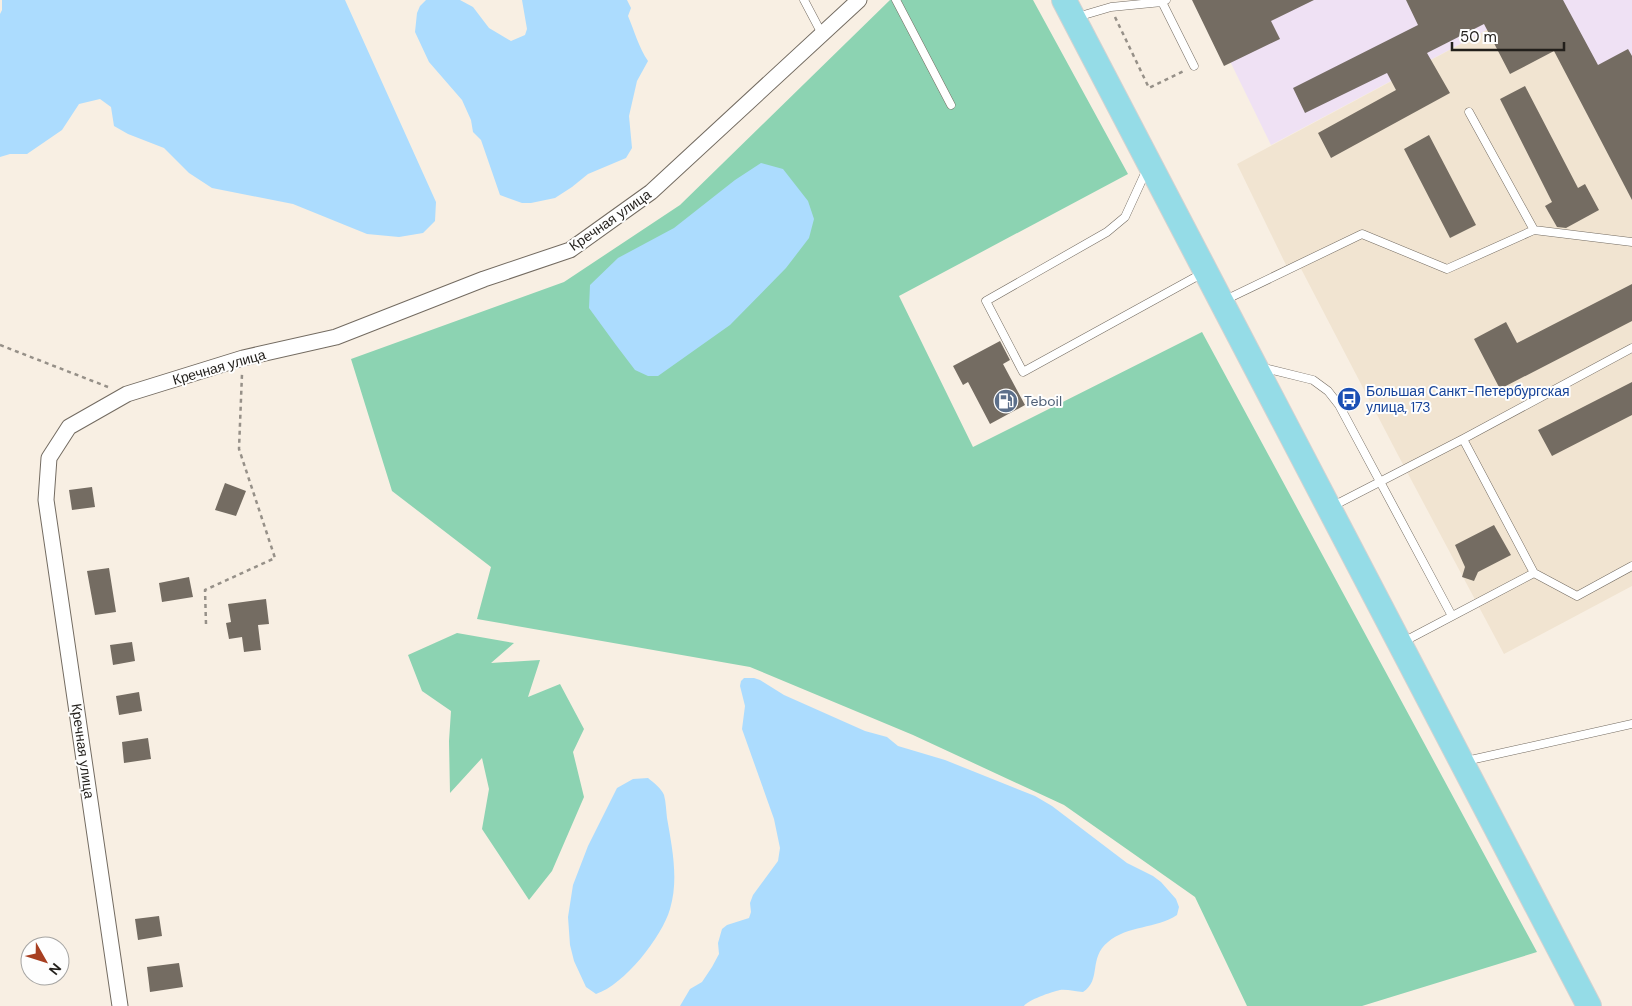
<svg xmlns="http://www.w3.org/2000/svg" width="1632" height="1006" viewBox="0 0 1632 1006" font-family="'DM Sans',sans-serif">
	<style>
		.commercial { fill: #efe1f4 }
		.built { fill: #f1e4d1 }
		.green { fill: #8cd3b2 }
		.water { fill: #acdcfe }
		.building { fill: #746c62 }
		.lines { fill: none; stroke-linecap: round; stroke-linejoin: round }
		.service-casing { stroke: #736b61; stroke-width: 9 }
		.minor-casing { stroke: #736b61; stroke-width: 17 }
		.primary-casing { stroke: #d3d2d1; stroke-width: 26 }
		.path { stroke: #969088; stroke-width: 2.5; stroke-dasharray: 4 4; stroke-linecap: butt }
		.service { stroke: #fff; stroke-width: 8 }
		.minor { stroke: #fff; stroke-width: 15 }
		.primary { stroke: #95dce7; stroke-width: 24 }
		.labels { text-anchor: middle; stroke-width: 4; stroke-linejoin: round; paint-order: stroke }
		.street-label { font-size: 14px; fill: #221f1b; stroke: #fefefe }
		.transit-label { font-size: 14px; fill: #164399; stroke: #fefefe; text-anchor: start }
		.service-label { font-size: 14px; fill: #4e5e75; stroke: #fefefe; text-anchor: start }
	</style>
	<rect width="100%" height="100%" fill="#f8efe3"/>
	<path class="commercial" d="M1200,0H1543L1271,145Z
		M1549,0H1632V154Z"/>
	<path class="built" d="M1543,0L1632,154V586L1504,654L1398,455L1297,261L1286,265L1237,164Z"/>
	<path class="green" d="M890,0H1033L1128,174L899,296L973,447L1202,332L1537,952L1362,1006H1247L1195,897L1064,805L913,735L750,667L477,619L491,567L392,491L351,359L564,282L680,205Z
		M457,633L514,643L491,663L540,660L528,697L560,684L584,729L573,752L584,797L552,871L529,900L482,829L489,789L482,758L450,793L449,741L451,711L422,691L408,655Z"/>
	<path class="water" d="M2,0H345L436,202L435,221L423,233L399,237L367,234L293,204L212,188L189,173L164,148L128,134L114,126L111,107L100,99L79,104L62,130L27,154H10L0,157V14L2,10Z
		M426,0H460L473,7L489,28L511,41L525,35L527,29L522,0H627L631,8L628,16C634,30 639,48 648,61L637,81L629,116L632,148L626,158L588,174L572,187L555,198L531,203H522L500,195L481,140L473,132L471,120L462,100L429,62L415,32L417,13L420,6Z
		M761,163L783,169L808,201L814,219L809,238L786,268L730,325L658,376H648L635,370L616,345L589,308L590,285L618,258L674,228L735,180Z
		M744,678H754L760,680L784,695L865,731L887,737L898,746L945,760L1035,796L1052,806L1127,863L1153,876L1161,882L1176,899L1179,907L1177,915C1156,929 1128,925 1108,942C1088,958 1102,980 1083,992C1076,992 1067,989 1060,990C1051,992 1028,1000 1024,1006H680L690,989L702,982L712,967L719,954L718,943L722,929L727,925L749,918L751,912L750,903L753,895L778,861L780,848L774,819L742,729L745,706L740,686L741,681Z
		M648,778C653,782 662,789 664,795C666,802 666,810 667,818C672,847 679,879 670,909C662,937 624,985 596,994L586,987L574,961L570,945L568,917L573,885L588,846L617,788L633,779Z"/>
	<path class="building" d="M1192,0H1314L1271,21L1280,39L1224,66Z
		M1406,0H1563L1598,65L1628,49L1632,56V200L1554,51L1510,74L1484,24L1427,53L1450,93L1331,158L1318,133L1396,90L1387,73L1305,113L1293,88L1418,25Z
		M1525,86L1578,188L1585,184L1599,210L1566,228L1557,227L1545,206L1552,202L1500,99Z
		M1429,135L1476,225L1450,238L1404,149Z
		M1632,284V321L1500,389L1474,339L1506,322L1517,343Z
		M1000,341L1010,360L1003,364L1025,405L990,424L968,382L963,385L953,366Z
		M1632,382V415L1552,456L1538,430Z
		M225,483L246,491L236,516L215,510Z
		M92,487L95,507L72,510L69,490Z
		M1494,525L1511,555L1478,572L1474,581L1462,577L1465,567L1455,545Z
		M109,568L116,612L95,615L87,571Z
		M189,577L193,597L162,602L159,583Z
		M266,599L269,624L258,625L261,650L244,652L242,637L229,639L226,623L231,622L228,604Z
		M132,642L135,661L113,665L110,645Z
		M139,692L142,711L119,715L116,696Z
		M148,738L151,759L124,763L122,742Z
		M159,916L162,936L138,940L135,919Z
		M179,963L183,987L150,992L147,967Z"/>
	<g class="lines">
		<g class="service-casing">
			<path id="service" d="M804,0L822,34
				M896,0L951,105
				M1162,2L1194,66
				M1077,17L1111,7L1162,2L1166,0
				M1469,112L1534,230
				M1147,169L1125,217L1107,232L986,301L1023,372L1203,273
				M1223,301L1362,234L1447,269L1534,230L1632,242
				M1260,367L1313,380L1328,391L1339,405L1452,616
				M1463,439L1534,573L1577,596L1632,566
				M1331,507L1463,439L1632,348
				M1403,642L1534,573
				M1466,761L1632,724"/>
		</g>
		<g class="minor-casing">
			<path id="minor" d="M120,1006L46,500L49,458L69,427L127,394L243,358L336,337L484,279L570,250L651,192L859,0"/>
		</g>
		<g class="primary-casing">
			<path id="primary" d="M1064,0L1589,1006"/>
		</g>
		<path class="path" d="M1115,17L1149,88L1184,71
			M0,345L108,387
			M206,624L205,590L275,558L239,449L242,374"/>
		<use href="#service" class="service"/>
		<use href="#minor" class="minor"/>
		<use href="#primary" class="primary"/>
	</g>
	<defs>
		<g id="bus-disc" transform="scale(1.25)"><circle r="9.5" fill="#1a4fb4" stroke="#fefefe"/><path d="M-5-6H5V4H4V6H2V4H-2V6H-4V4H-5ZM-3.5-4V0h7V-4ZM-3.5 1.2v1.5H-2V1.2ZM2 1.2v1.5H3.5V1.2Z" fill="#fff"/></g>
		<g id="fuel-disc" transform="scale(1.25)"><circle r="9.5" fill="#5c6f8a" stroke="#fefefe"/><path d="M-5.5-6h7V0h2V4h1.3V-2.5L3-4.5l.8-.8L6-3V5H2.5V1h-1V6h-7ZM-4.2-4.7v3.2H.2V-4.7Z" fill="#fff"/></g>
	</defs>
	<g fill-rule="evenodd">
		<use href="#bus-disc" x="1349" y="399"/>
		<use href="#fuel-disc" x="1006" y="401"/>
	</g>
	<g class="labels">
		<g class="street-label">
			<text transform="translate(610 220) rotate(-35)" y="5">Кречная улица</text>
			<text transform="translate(219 367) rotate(-16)" y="5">Кречная улица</text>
			<text transform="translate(83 751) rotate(82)" y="5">Кречная улица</text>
		</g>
		<g class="transit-label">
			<text x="1366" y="396">Большая Санкт-Петербургская<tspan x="1366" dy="16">улица, 173</tspan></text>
		</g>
		<g class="service-label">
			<text x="1024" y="406">Teboil</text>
		</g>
	</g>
	<g transform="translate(45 961) rotate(129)"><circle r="24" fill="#fefefe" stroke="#a6a5a3"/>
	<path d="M0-4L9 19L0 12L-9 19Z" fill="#a73f21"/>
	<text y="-8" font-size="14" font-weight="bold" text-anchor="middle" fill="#221f1b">N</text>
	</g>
	<path d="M1452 42v8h112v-8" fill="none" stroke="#221f1b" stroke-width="2.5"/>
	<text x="1460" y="42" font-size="15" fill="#221f1b" stroke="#fefefe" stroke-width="4" paint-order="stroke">50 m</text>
</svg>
